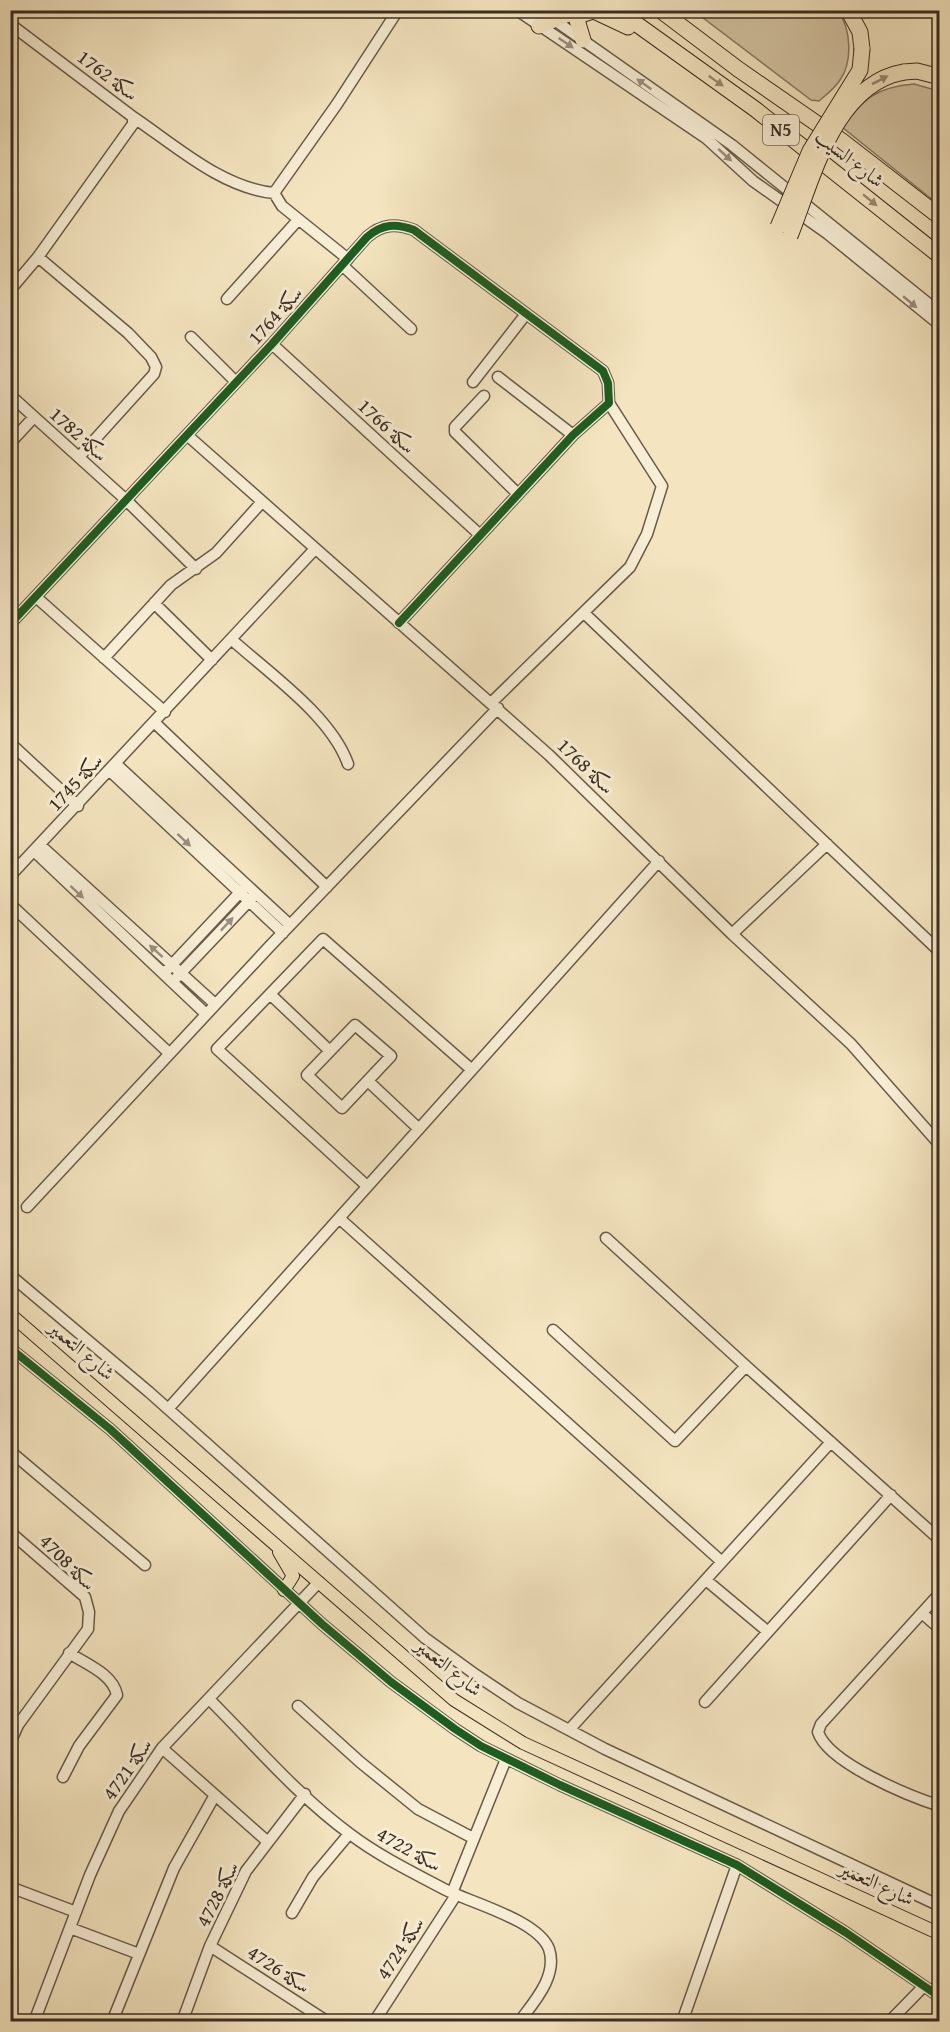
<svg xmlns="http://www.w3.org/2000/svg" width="950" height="2032" viewBox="0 0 950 2032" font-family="'Gentium Book Plus',Amiri,serif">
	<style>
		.green { fill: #d5c6a5; stroke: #887a63; stroke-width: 1.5 }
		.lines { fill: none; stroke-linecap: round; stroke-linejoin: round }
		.minor-casing { stroke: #695b49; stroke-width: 13 }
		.major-casing { stroke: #3b2d21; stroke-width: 14 }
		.highway-casing { stroke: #3b2d21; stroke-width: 17 }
		.minor { stroke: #f8eed6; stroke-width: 10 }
		.major { stroke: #f4e5c0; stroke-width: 12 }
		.highway { stroke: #f4e5c0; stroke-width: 15 }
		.highway-bridge-casing { stroke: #3b2d21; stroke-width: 17; stroke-linecap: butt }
		.highway-bridge { stroke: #f4e5c0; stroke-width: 15 }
		.cycleway-casing { stroke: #f8eed6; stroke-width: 11 }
		.cycleway { stroke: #1b5e20; stroke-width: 8 }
		.oneway { fill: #9a8e7c }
		.oneway2 { fill: #988970 }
		.labels { text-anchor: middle; stroke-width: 6; stroke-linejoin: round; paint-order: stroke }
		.shield { fill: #f8eed6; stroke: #746757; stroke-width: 1.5 }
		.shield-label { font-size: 18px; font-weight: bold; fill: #3b2d21 }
		.street-label { font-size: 20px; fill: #3b2d21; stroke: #f8eed6 }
	</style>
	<rect width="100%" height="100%" fill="#f4e5c0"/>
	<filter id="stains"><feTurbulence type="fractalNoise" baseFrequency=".00333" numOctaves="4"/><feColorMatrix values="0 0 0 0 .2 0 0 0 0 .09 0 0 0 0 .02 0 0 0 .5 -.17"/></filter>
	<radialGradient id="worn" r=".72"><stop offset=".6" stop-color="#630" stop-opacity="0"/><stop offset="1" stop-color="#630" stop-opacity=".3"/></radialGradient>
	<path class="green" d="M694,11H838C851,29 853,61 840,80C835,88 826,95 819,101L811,100Z
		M914,84L939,91V205L842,127C864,98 877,87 914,84Z"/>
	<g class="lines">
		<g class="minor-casing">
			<path id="minor" d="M517,10L706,138L753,181L828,234L940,325
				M540,10L732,145L940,313
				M10,24L133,117V124L38,257L10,290
				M133,117C176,146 222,188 274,193
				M38,257L128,333L151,357L156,367L154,374L79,457
				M348,259L282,206L274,193L337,104L398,10
				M342,265L411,329
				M227,299L298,220
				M191,337L236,382
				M272,344L479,534
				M498,377L573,435
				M473,382L526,314
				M10,395L125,499L196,569
				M484,396L455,427V432L517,493
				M187,435L549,755L732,934L851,1044L940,1145
				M10,443L34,417
				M36,597L165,712
				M154,603L212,660
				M584,613L940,952
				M10,624L272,344L367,237C382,224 396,223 414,230L603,371L608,383L609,403L573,435L399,623
				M231,639C270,674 331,716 348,764
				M104,658L171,585L216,553L261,503
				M492,702L630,567L647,534L662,486L609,403
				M155,723L327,887
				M10,743L78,806
				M116,764L290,925
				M110,771L283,933
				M40,845L215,1004
				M34,851L206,1014
				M10,876L314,550
				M10,904L169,1053
				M732,934L827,844
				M167,970L245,887
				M177,977L253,897
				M270,994L330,1051L355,1025L391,1056L342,1108L307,1075L330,1051
				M368,1081L419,1129
				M367,1186L217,1049L323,939L472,1070
				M27,1207L269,947L498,708
				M339,1218L722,1562
				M606,1238L746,1366
				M10,1275L149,1392L425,1638L476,1675L518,1703L605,1749L940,1906
				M553,1330L675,1441L746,1366L940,1540
				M10,1348L110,1429L322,1624L391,1682L455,1729L481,1746L560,1785L737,1865L845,1932L940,1997
				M168,1409L659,861
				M10,1451L145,1565
				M10,1532L85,1597L89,1612L88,1629L18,1725L10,1743
				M706,1580L767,1631
				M940,1593L821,1724L818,1732C828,1763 909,1796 940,1806
				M923,1614L940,1629
				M209,1699C254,1744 298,1796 350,1834C379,1856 412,1872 444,1889C471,1903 538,1920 549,1949C558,1976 534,2002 519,2022
				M705,1702L891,1495
				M298,1706L360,1762L418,1809L473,1838
				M569,1730L831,1442
				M162,1748L268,1842
				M63,1777L79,1746L117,1695C113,1674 86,1664 69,1653
				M10,1887L76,1912
				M452,1893L506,1759
				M292,1913L313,1877L349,1834
				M70,1928L139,1954
				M210,1946L328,2022
				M10,2021L12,2022
				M34,2022L90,1875L119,1811L162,1748L319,1582
				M112,2022L174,1868L215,1795
				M182,2022L210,1946L246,1871L305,1794
				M374,2022L456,1895
				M682,2022L737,1865
				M889,2022L924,1986"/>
		</g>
		<g class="major-casing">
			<path id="major" d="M10,1314L454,1700L523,1743L940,1934
				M279,1552L293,1576L284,1590"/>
		</g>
		<g class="highway-casing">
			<path id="highway" d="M587,10L594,11L628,27
				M617,10L755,109L940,256
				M660,10L738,69L842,141L940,217
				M848,10L860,32L862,49
				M539,26L578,10
				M583,40L577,20L581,15L593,11
				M904,72L917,71L940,77"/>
		</g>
		<use href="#minor" class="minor"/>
		<use href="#major" class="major"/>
		<use href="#highway" class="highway"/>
		<g class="highway-bridge-casing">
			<path id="highway-bridge" d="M778,227L810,151L860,70L862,49
				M790,236C813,179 834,84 904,72"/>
		</g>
		<use href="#highway-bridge" class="highway-bridge"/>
		<g class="cycleway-casing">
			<path id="cycleway" d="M10,624L272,344L367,237C382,224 396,223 414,230L603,371L608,383L609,403L573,435L399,623
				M10,1348L110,1429L322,1624L391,1682L455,1729L481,1746L560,1785L737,1865L845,1932L940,1997"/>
		</g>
		<use href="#cycleway" class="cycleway"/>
	</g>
	<defs><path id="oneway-solid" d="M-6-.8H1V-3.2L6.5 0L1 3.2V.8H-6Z" transform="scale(1.5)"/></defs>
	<g class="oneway">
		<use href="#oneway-solid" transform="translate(566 43) rotate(34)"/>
		<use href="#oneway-solid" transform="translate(644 84) rotate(-145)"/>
		<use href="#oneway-solid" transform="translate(725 155) rotate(42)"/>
		<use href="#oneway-solid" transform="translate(910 302) rotate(40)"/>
		<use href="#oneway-solid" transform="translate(184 840) rotate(43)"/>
		<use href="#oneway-solid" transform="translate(77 892) rotate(43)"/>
		<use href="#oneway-solid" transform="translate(227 924) rotate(-47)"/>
		<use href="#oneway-solid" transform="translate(156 951) rotate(-138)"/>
	</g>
	<g class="oneway2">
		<use href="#oneway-solid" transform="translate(880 80) rotate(-27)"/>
		<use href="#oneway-solid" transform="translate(716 81) rotate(35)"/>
		<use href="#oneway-solid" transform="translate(870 200) rotate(39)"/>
	</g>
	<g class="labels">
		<rect class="shield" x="763" y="115" width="36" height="30" rx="4.5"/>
		<g class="shield-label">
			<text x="781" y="136">N5</text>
		</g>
		<g class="street-label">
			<text transform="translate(108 75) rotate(37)" y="7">سكة 1762</text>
			<text transform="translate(850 158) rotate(38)" y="7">شارع السيب</text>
			<text transform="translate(275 315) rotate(-48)" y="7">سكة 1764</text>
			<text transform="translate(387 426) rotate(43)" y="7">سكة 1766</text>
			<text transform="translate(79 434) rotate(42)" y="7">سكة 1782</text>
			<text transform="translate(586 766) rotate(44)" y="7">سكة 1768</text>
			<text transform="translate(75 782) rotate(-47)" y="7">سكة 1745</text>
			<text transform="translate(82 1350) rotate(41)" y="7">شارع التعمير</text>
			<text transform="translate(68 1562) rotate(45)" y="7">سكة 4708</text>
			<text transform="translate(449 1667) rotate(39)" y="7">شارع التعمير</text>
			<text transform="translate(127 1769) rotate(-55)" y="7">سكة 4721</text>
			<text transform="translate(409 1849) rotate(29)" y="7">سكة 4722</text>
			<text transform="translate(877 1883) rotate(25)" y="7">شارع التعمير</text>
			<text transform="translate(217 1894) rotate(-63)" y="7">سكة 4728</text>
			<text transform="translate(400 1948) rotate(-57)" y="7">سكة 4724</text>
			<text transform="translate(279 1969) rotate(33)" y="7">سكة 4726</text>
		</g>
	</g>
	<rect width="950" height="2032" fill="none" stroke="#f4e5c0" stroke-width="36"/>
	<rect x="12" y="12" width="926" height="2008" fill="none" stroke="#3b2d21" stroke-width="3"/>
	<rect x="18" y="18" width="914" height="1996" fill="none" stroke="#3b2d21" stroke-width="1.5"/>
	<rect width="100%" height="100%" filter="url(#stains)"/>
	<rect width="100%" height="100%" fill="url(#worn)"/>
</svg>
